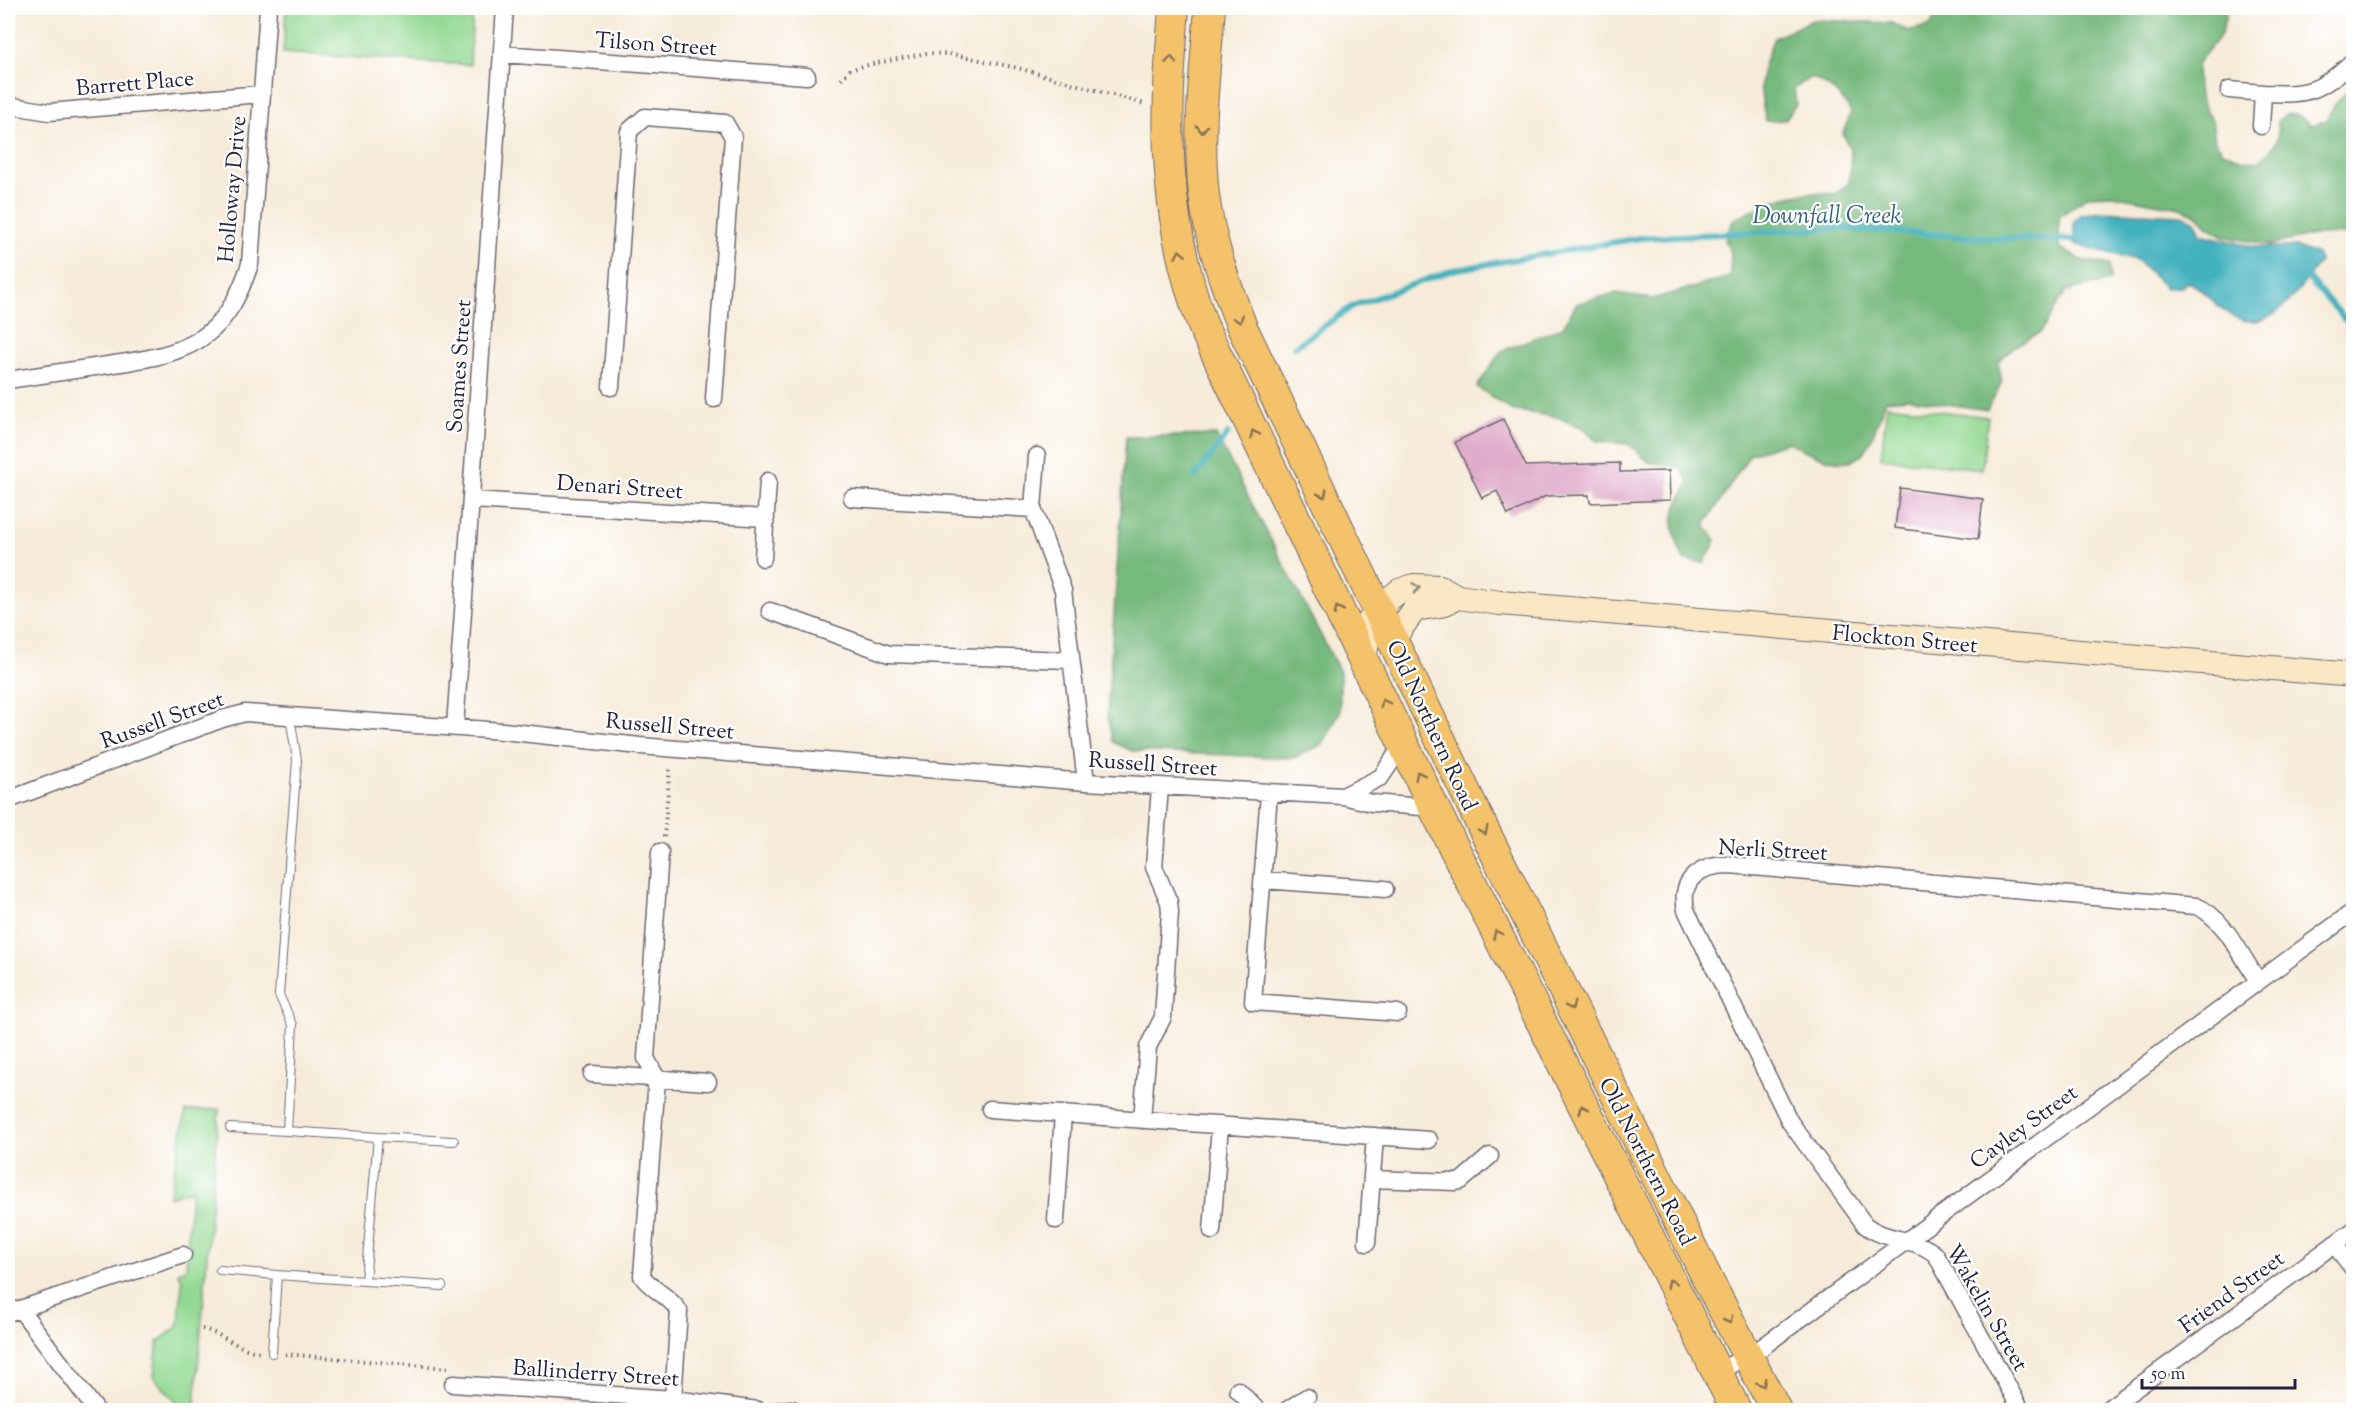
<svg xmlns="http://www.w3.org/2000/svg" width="2361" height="1418" viewBox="0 0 2361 1418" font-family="'Sorts Mill Goudy',serif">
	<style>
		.green { fill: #93d993; stroke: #5a7e67; stroke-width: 1.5 }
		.forest { fill: #76b97d; stroke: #4c6e5c; stroke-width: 1.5 }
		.water { fill: #42b1be; stroke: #326a7c; stroke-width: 1.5 }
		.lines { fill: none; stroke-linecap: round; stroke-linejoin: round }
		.stream { stroke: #42b1be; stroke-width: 6 }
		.building { fill: #dda4c6 }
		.lane-casing { stroke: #6c6872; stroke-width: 10 }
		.street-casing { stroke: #6c6872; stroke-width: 19 }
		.secondary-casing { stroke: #6c6872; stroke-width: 26 }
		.highway-casing { stroke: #6c6872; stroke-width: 32 }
		.path { stroke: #6c6872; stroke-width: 4; stroke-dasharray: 1.5 4.5; stroke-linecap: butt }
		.lane { stroke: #fff; stroke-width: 8 }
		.street { stroke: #fff; stroke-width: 16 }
		.secondary { stroke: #fae7c3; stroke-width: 24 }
		.highway { stroke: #f3c26a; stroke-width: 30 }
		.oneway { stroke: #8a7252 }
		.oneway2 { stroke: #998e86 }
		.labels { text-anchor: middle; stroke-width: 4.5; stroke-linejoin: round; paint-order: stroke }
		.street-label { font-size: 22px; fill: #22223b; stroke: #fff }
		.water-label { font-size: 24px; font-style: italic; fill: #306276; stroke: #fff }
	</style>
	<rect width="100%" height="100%" fill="#fff"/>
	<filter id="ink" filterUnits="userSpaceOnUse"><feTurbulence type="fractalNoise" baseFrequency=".0167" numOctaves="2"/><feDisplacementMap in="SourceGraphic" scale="12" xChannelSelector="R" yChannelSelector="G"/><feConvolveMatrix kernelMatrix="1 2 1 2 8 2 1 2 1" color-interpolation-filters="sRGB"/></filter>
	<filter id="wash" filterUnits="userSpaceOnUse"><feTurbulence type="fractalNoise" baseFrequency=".008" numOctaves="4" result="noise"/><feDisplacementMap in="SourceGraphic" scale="24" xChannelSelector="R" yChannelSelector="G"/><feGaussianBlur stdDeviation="1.35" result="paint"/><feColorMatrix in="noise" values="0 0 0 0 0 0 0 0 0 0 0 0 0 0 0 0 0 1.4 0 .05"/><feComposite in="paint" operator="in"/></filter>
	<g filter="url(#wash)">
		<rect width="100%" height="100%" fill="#f6ebd8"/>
		<path class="green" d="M286,8H473L470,65L283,53Z
			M1887,405L1988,417L1982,469L1881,458Z
			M219,1109L195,1405L178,1404L154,1377L158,1342L179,1325L182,1281L178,1272L186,1269L191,1190L169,1197L186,1111Z"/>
		<path class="forest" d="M1939,8H2227L2222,33L2197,64L2198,90L2203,106L2212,120L2215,141L2223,151L2240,159L2257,162C2273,150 2280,141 2278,121L2286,114L2300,116L2312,125L2327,120L2335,103L2353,86V234L2313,235L2270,245L2226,237L2208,227L2197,215L2180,208L2113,195L2088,196L2059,217V247L2081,260L2109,265L2110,281L2066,291L2041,332L2015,346L1998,362L2002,382L1987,410L1907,398L1886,400C1879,416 1875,435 1866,449C1849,476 1808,452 1788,442L1750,454L1705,525L1716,540L1704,563L1684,560C1668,521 1670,518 1689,482L1681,468L1649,462L1628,444L1597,441L1585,429L1557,417L1511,410L1477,387L1501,351L1563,327L1576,304L1616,293L1652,299L1730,277L1731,253L1725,241L1733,220C1770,201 1792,189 1835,194L1849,183L1851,152L1843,133L1851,113C1842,95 1829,85 1811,77L1794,89L1796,104L1785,120L1766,121C1757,82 1759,75 1774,38L1813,20L1891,23L1908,31L1931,25Z
			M1216,435L1340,672V712L1323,744L1294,758L1132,751L1113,742L1107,716L1126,437Z"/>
		<path class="water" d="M2100,211L2181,215L2196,221L2201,234L2254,247H2297L2318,255L2319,262C2298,292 2268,343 2225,311C2212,302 2204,289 2189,282L2181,287L2166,288L2137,260L2074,244V221L2081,215Z"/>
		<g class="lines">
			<path class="stream" d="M2304,274L2354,329
				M1294,347L1353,306L1453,270L1639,238L1837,228L1988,238L2081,240
				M1195,476L1228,434"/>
		</g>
		<g id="blocks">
			<path class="building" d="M1503,419L1526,466L1620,463V472L1669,471L1670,500L1590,503L1589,495L1546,496L1508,515L1497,491L1482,498L1455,442Z
				M1900,488L1983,499L1978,539L1895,528Z"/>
		</g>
	</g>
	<g filter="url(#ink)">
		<use href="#blocks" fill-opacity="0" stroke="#6c6872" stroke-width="1.5"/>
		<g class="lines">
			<g class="lane-casing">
				<path id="lane" d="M230,1128L287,1131
					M378,1137L454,1141
					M220,1270L277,1275
					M365,1281L442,1286
					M272,1353L277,1275L365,1281L378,1137L287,1131L293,1025L279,995L297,760L290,717"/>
			</g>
			<g class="street-casing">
				<path id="street" d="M502,54L807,76
					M2229,90L2263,93L2261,126
					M2263,93C2311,95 2319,92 2354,60
					M13,106L49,112L261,94
					M8,380C41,375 75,370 108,365C185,354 224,344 250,264L268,8
					M611,387L629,131L645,117L725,123L733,137L714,399
					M1037,456L1033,509L1063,590L1086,782
					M852,498L1033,509
					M472,500L766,518
					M763,558L768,481
					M770,611L889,654L1071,660
					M455,727L505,8
					M1269,793L1253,1002L1398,1013
					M1343,796L1381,777L1404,743
					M8,800L222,719L245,713L503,731L640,746L1086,782L1343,796L1372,803L1434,808
					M660,852L646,1058L657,1079L642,1276C652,1291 669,1295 679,1311L673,1399
					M1263,880L1385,889
					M592,1074L708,1082
					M990,1109L1429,1140
					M1142,1120L1148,1047L1163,1017L1170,912L1169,902L1154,867L1160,787
					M1372,1179L1456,1182L1461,1181L1490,1156
					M1056,1220L1063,1114
					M1212,1231L1220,1125
					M1367,1243L1375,1136
					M2334,1244L2354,1270
					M20,1309L96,1410
					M8,1313L183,1255
					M1716,1373L1761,1348L2354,911
					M453,1384L673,1399L758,1410
					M1238,1390L1257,1410
					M779,1410L792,1409
					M1287,1410L1307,1397
					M2021,1410L1936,1255C1916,1237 1886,1242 1865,1225L1790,1122L1686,910C1679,878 1701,865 1730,865L2196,906C2224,917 2242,957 2258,981
					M2106,1410L2354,1230"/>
			</g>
			<g class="secondary-casing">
				<path id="secondary" d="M1393,639L1415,609L1440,605L1458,597
					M1364,662L1370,620L1378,608L1399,591L1414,586L1440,587L1458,597L1500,603L2354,675"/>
			</g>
			<g class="highway-casing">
				<path id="highway" d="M1174,8C1165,123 1162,216 1203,326L1434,808L1736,1410
					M1210,8C1205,70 1197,133 1204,195C1210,241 1225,284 1242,327L1480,822L1710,1284L1776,1410"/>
			</g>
			<path class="path" d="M841,79L850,70L863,66L927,53L951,54L1018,68L1145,104
				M664,837L670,767
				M202,1329C223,1333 236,1349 259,1352
				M285,1354L448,1368"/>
			<use href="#lane" class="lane"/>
			<use href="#street" class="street"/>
			<use href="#secondary" class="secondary"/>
			<use href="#highway" class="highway"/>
		</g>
		<defs><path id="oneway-chevron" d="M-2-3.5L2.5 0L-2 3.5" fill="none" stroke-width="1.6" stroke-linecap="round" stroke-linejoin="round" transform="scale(1.5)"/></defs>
		<g class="oneway">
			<use href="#oneway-chevron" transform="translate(1171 60) rotate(-86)"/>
			<use href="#oneway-chevron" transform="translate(1202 129) rotate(91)"/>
			<use href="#oneway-chevron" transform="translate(1180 254) rotate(-102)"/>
			<use href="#oneway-chevron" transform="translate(1239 319) rotate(68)"/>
			<use href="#oneway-chevron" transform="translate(1254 434) rotate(-116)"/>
			<use href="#oneway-chevron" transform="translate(1323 494) rotate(64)"/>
			<use href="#oneway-chevron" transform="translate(1338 610) rotate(-116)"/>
			<use href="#oneway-chevron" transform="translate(1384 703) rotate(-116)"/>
			<use href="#oneway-chevron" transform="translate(1419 775) rotate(-116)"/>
			<use href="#oneway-chevron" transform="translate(1484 831) rotate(64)"/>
			<use href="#oneway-chevron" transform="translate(1497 934) rotate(-116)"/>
			<use href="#oneway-chevron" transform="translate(1571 1006) rotate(64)"/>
			<use href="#oneway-chevron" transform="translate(1583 1109) rotate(-116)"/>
			<use href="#oneway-chevron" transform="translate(1671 1283) rotate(-117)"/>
			<use href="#oneway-chevron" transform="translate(1729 1320) rotate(62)"/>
			<use href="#oneway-chevron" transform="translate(1762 1383) rotate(63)"/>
		</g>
		<use class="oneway2" href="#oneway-chevron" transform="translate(1416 588) rotate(-7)"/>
	</g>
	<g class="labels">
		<g class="street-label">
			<text transform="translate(656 43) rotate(4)" y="8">Tilson Street</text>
			<text transform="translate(135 82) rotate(-5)" y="8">Barrett Place</text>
			<text transform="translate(231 189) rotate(-85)" y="8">Holloway Drive</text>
			<text transform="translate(458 366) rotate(-86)" y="8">Soames Street</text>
			<text transform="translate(620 486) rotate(4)" y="8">Denari Street</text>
			<text transform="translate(1905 638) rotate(5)" y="8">Flockton Street</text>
			<text transform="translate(162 719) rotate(-20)" y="8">Russell Street</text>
			<text transform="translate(670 725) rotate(5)" y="8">Russell Street</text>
			<text transform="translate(1433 725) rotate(65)" y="8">Old Northern Road</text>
			<text transform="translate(1153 763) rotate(4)" y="8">Russell Street</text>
			<text transform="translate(1773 849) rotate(3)" y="8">Nerli Street</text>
			<text transform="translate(2023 1126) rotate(-36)" y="8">Cayley Street</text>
			<text transform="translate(1648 1161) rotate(63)" y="8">Old Northern Road</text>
			<text transform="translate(2231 1291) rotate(-36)" y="8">Friend Street</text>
			<text transform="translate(1988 1307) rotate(60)" y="8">Wakelin Street</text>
			<text transform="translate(596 1372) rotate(4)" y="8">Ballinderry Street</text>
		</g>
		<g class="water-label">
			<text x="1827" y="223">Downfall Creek</text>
		</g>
	</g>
	<rect width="2361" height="1418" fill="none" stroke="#fff" stroke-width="30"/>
	<path d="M2142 1379v9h153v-9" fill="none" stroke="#22223b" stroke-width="3"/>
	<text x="2151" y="1379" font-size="18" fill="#22223b" stroke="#ffffff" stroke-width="4.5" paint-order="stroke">50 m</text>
</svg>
